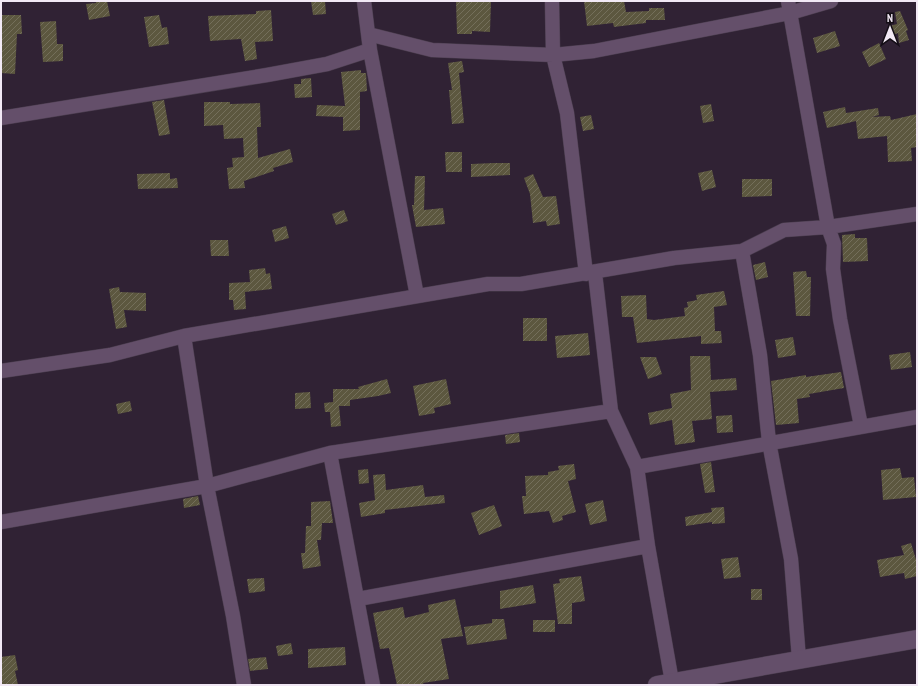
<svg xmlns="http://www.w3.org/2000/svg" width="918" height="686" viewBox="0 0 918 686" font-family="'PT Sans Narrow',sans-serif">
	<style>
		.building { fill: url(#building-hatch) }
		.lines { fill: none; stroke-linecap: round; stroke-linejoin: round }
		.minor-casing { stroke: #4b3e4f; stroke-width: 15 }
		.tertiary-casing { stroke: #4b3e4f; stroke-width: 19 }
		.minor { stroke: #644f6a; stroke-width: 14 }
		.tertiary { stroke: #644f6a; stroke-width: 18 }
	</style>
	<defs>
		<pattern id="building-hatch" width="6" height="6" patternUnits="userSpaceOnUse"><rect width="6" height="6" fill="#5c573f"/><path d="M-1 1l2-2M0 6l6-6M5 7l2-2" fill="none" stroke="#746f5b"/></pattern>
	</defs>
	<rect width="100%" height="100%" fill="#302234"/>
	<path class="building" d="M96,1H107L110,16L89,20L86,4L96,3Z
		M311,1H325L326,14L313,15Z
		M456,1H491L490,32L472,31V34H457Z
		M584,1H624L626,12L649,11V8H664L665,20H646V23L614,27L613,23L587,26Z
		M271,10L273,41L255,42L257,59L245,61L241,39L210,41L208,16L256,14V11Z
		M900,11L908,30L906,31L909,40L899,43L898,33L893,35L890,26L897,24L895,12Z
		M1,15H21L22,34H17L15,74L1,73Z
		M159,15L162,28L167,27L169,44L149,47L144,17Z
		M56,21L57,44H63V61L43,62L40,22Z
		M835,31L840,46L817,53L813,38Z
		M879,43L886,59L869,67L862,52Z
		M462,61L464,72L459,73L464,123L452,124L449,90H452L448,63Z
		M361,70V73H366L367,91L360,92V130L343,131V117L316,116L317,105L345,106L341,72Z
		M311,78L312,97L295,98L294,84H301V79Z
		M164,100L170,134L159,136L152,102Z
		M204,102H230V104L260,103L261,127H257L258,158L290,149L293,162L273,168L274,171L244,181L245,188L229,189L227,168L233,167L232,158L244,157L243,138L224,139L223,125L204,126Z
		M711,104L714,121L703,123L700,106Z
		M845,107L846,113L878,108L879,115L872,117L890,116L891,120L917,114V147L911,148L912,161L888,162L887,136L858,139L856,121L827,128L823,112Z
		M591,115L594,129L583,131L580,117Z
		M445,152H462V172H446Z
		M494,163H510V175L471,177V164Z
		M712,170L716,187L702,191L698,173Z
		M170,173V179L177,178L178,188L138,189L137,174Z
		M533,174L543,197L556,196L560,224L547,226L546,221L533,223L530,194L524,178Z
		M415,176H425L424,210L443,208L445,224L416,227L412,205H414Z
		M742,179H772V196L742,197Z
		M344,210L348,221L336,225L332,214Z
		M286,226L289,238L275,242L272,230Z
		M855,234V238H867L868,261L843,262L842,235Z
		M210,240H228L229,256H211Z
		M765,262L768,277L756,280L753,265Z
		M265,268L266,274L270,273L272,289L245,292L246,309L234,310L233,300H229V283L250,282L249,270Z
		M806,271L807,277H811L810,316H796L793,272Z
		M119,287L120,292L146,293V311L124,310L127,327L116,329L109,289Z
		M724,291L727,305L714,307L715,331H721L722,343L701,344V336L637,343L633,317H622L621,296L646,295L647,319L654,320L685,316L684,308L688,307L687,302L697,300L696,295Z
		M523,318H547V341H523Z
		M588,333L590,355L557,358L555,336Z
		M793,337L796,355L778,358L775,340Z
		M910,352L912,367L891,370L889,355Z
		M690,356H710L711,380L736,378L737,390L710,392L712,419L692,421L695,442L675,445L672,420L650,425L648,413L672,408L670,394L691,390Z
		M640,357H656L662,374L648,379Z
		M841,372L844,388L809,394L810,397L797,399L799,423L776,425L771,381L806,375V377Z
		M387,379L391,393L378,396L350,400V406H339L341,426L331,427L330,412H325L324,403L333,402V389H359L358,387Z
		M446,379L451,404L434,408L435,413L419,416L413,386Z
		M310,392L311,408L295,409V393Z
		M130,401L132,411L118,414L116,404Z
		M732,415L733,432L717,433L716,416Z
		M519,433L520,442L506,444L505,435Z
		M711,462L715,492L705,493L700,464Z
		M574,464L576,479L568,481L576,512L562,516L563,520L553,523L549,511L524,514L522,496H526L525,476L548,475V472L559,470L558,466Z
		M900,468L902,478L914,477L916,497L883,500L881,470Z
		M368,469L369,483L359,484L358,470Z
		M385,474L386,490L423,485L425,497L444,495L445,503L385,510V513L361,517L359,503L375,500L373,475Z
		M198,496L200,505L184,508L183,499Z
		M603,500L607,521L590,525L585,504Z
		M330,501L333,523H322L321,540H317L321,566L303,569L301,553H305L306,526H311V502Z
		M494,505L502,526L479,535L471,513Z
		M724,507L725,523L712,524V522L686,526L685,517L712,512L711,508Z
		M911,543L917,563V576L905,579L904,573L880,577L877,560L904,555L901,546Z
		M738,557L741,577L724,579L721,559Z
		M581,576L585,601L572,603V624H558L553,584L560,583L559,579Z
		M264,578L265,591L249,593L247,579Z
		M533,585L536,603L500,609V591Z
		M751,589H762V600H751Z
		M455,599L463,636L441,639L449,679L423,683L424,685H397L389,648L380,649L373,613L403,607L405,618L429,612L428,605Z
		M492,619H504L507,639L467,645L464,627L492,623Z
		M533,620H555V632H533Z
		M291,643L293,654L278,656L276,646Z
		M345,647L346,665L308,668V649Z
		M15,655L18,670L15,671L18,685H1V657Z
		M266,657L268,669L250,671L248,659Z"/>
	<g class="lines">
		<g class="minor-casing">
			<path id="minor" d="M364,1L370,50L417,296
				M552,1L553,55L567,113L586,274
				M788,1L828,227L834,244L833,269L840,319L861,426
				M368,34L432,50L553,55L594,51L790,13L831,1
				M1,118L267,75L327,64L370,50
				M742,251L760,355L769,442L791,559L799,659
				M595,273L611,411L637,467L648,546L672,682
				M184,336L207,486L233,616L244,685
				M1,371L110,355L184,336L488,284H521L674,258L742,251L784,230L828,227L917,214
				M330,453L373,685
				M637,467L917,417
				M1,522L207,486L330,453L611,411
				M358,599L648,546"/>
		</g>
		<g class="tertiary-casing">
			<path id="tertiary" d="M657,685L917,639"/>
		</g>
		<use href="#minor" class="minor"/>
		<use href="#tertiary" class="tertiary"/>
	</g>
	<rect width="918" height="686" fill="none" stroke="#f2e9f5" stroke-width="4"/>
	<g transform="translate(890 28)" stroke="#140e16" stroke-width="3" paint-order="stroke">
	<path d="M0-3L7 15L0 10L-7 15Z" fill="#f2e9f5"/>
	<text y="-6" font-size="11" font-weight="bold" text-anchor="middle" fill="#f2e9f5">N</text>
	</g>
</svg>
